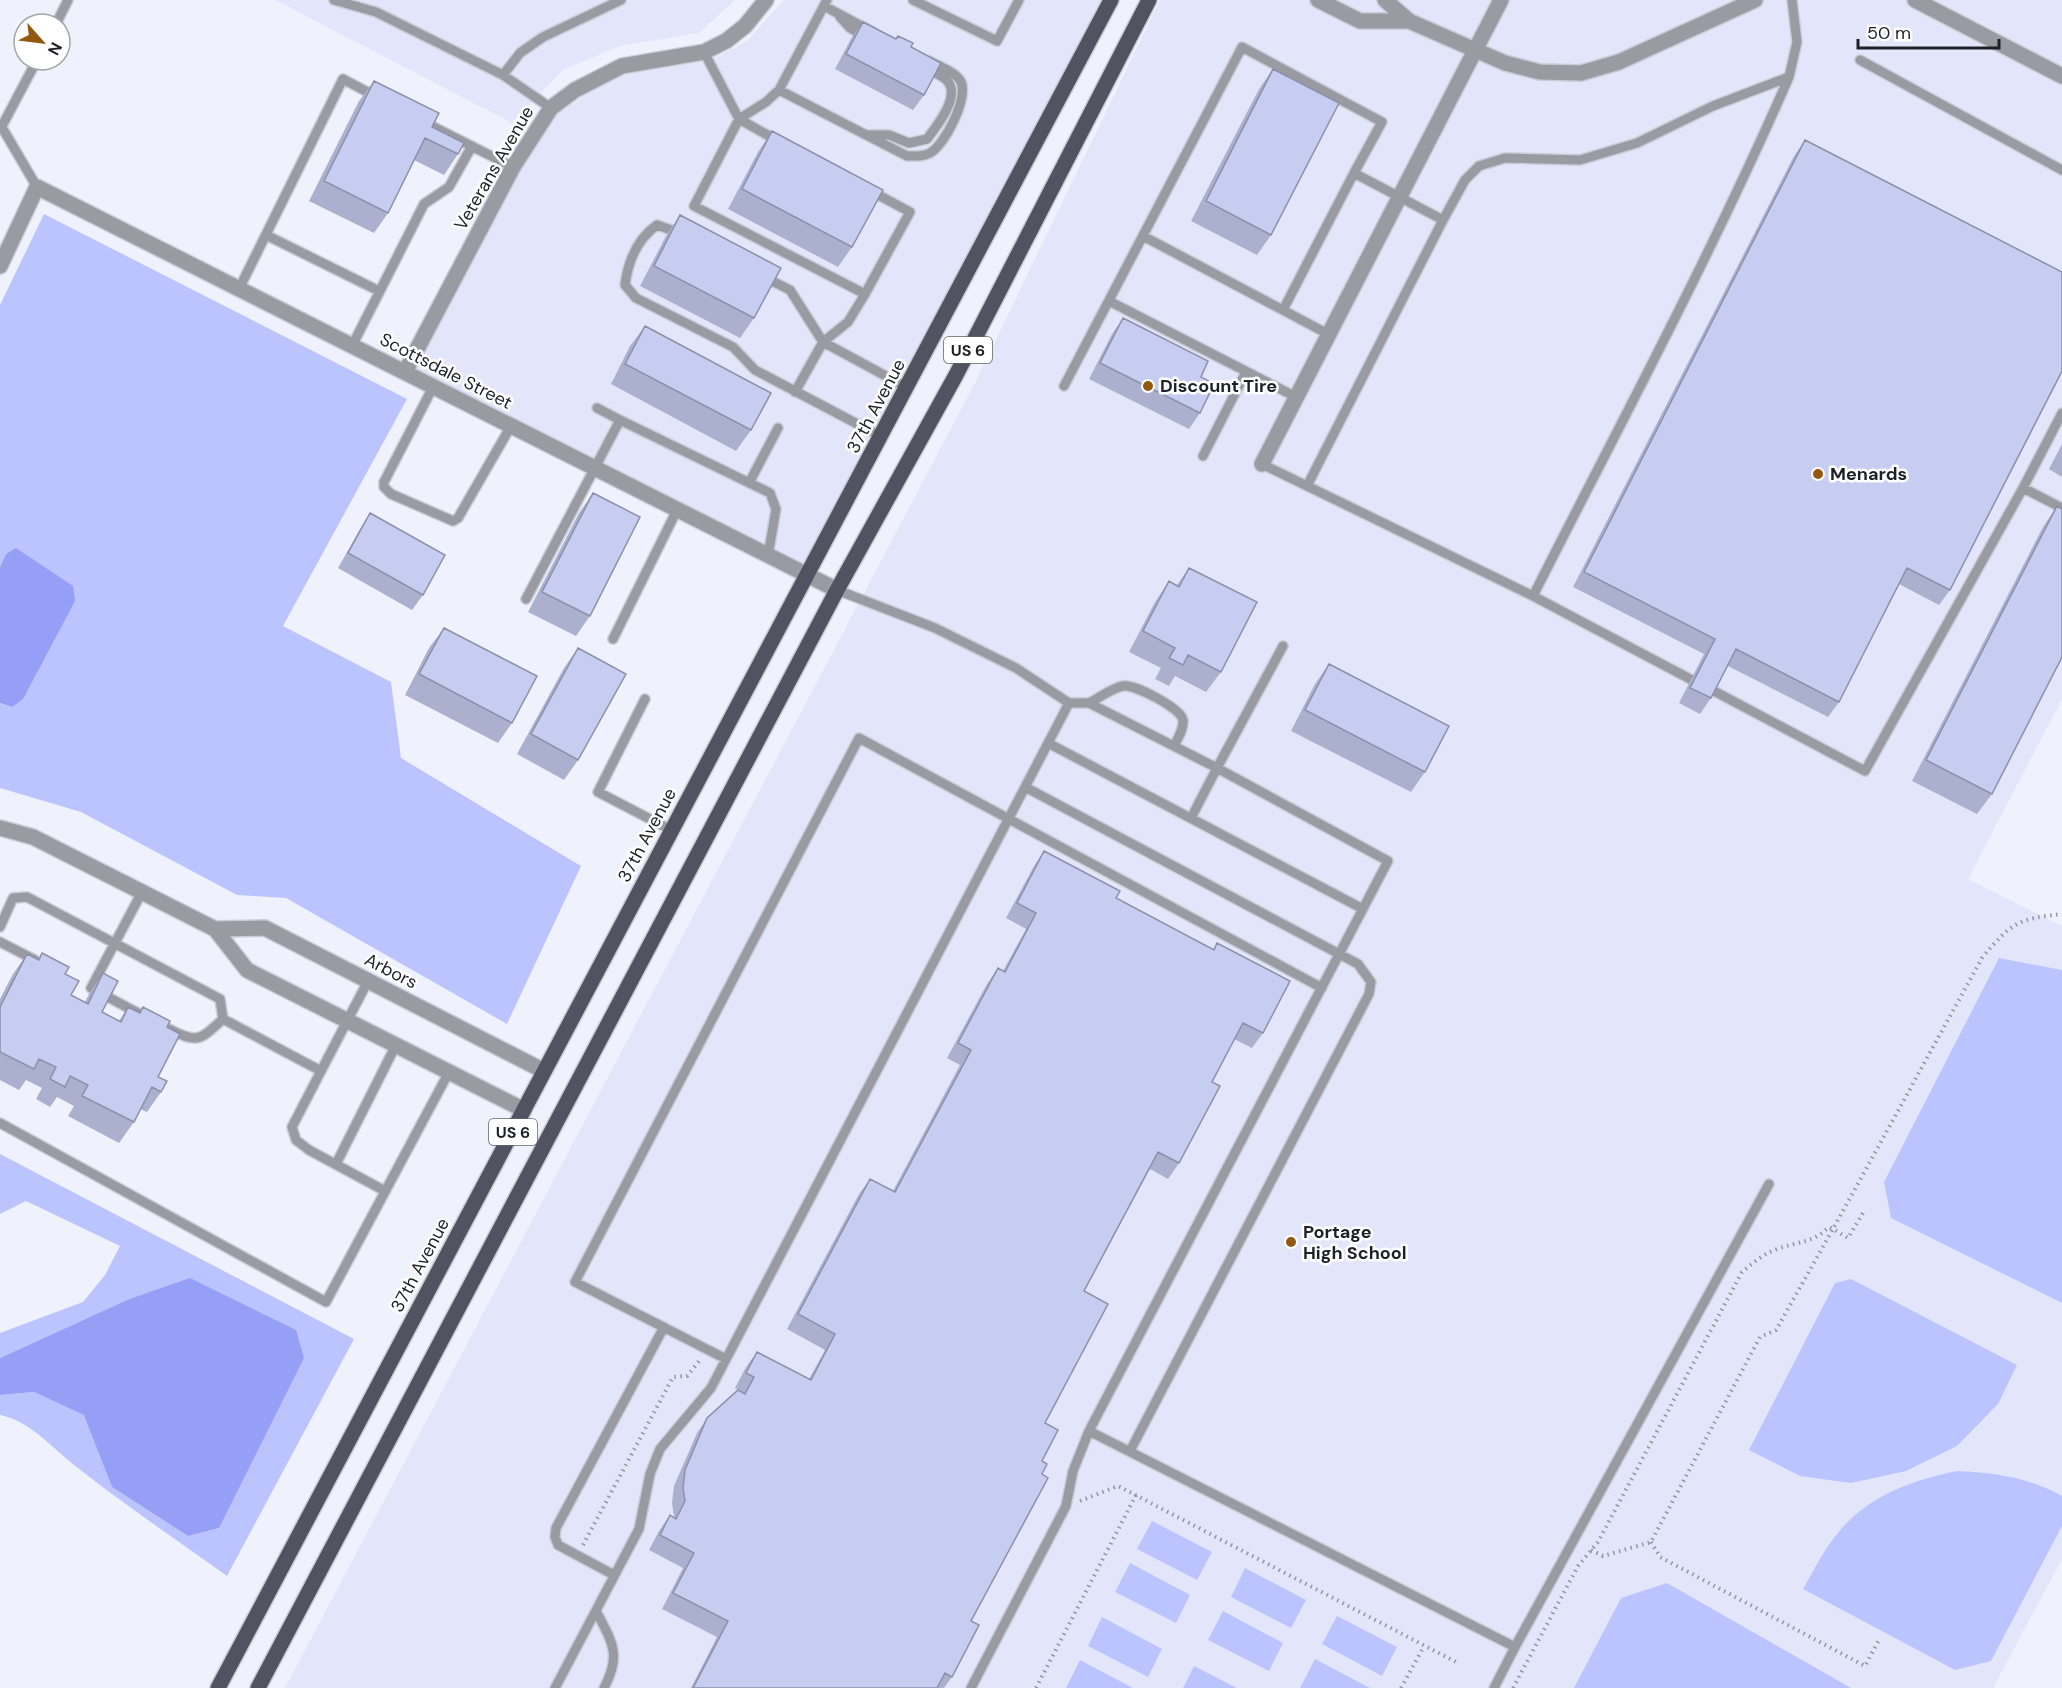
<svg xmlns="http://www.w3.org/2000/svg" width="2062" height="1688" viewBox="0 0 2062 1688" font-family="'DM Sans',sans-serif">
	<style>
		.built { fill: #e3e6fb }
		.green { fill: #bbc4fe }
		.water { fill: #949ff5 }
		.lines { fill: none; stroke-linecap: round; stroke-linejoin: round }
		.service-casing { stroke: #caccd6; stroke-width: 12 }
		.minor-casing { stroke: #caccd6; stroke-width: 18 }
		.primary-casing { stroke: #caccd6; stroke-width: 18 }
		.path { stroke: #92959d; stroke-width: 4; stroke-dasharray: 1.5 4.5; stroke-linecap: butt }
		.service { stroke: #999aa2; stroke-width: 9 }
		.minor { stroke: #999aa2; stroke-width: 15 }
		.primary { stroke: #515360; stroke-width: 15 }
		.wall { fill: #abb0ce }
		.building { fill: #c7cdf0; stroke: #8b90a8; stroke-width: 1.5 }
		.poi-dot { fill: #90590f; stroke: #fff; stroke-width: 2 }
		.labels { text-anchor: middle; stroke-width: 5; stroke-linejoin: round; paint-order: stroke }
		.shield { fill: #fff; stroke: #626368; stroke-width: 1.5 }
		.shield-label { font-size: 16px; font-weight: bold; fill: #1f2027 }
		.street-label { font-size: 18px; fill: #1f2027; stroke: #fff }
		.poi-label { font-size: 18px; font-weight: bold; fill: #1f2027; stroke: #fff; text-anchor: start }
	</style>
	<rect width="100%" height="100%" fill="#eff2fc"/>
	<path class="built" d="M275,0H735L699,33L620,46L563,70L512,123Z
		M784,0H1102L803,567L413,366L520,171L555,116L597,87L641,68L713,59L747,41Z
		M1160,0H2062V699L1968,879L2062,926V1559L1993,1688H285L975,383Z"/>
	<path class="green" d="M44,214L407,399L283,626L391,682L401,758L581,866L507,1024L286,898L237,895L81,812L0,788V703L12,707L6,554L0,567V305Z
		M1999,958L2062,970V1303L1891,1218L1884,1182Z
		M0,1154L354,1339L227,1576C177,1540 126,1506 78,1468C54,1450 31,1421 0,1415V1395L34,1392L85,1415L112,1487L188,1536L219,1528L127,1300L0,1358V1333L83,1302L105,1275L120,1246L26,1201L0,1214Z
		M1851,1279L2017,1365L1998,1404L1957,1446L1906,1471L1851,1483L1800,1476L1749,1450L1835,1283Z
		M1957,1471C1995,1473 2028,1477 2062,1496V1526L1991,1661L1955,1670L1803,1589C1813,1572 1822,1553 1834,1538C1865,1496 1910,1481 1957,1471Z
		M1152,1521L1212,1552L1197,1580L1137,1549Z
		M1130,1563L1190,1595L1176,1623L1115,1592Z
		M1245,1568L1306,1600L1291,1628L1231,1597Z
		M1667,1583L1851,1688H1574L1621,1598Z
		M1223,1611L1283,1643L1269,1671L1208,1640Z
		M1337,1616L1397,1647L1382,1676L1322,1644Z
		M1102,1617L1162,1649L1148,1677L1088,1646Z
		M1315,1659L1370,1688H1300Z
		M1080,1660L1133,1688H1066Z
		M1194,1666L1237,1688H1183Z"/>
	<path class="water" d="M16,548L73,586L75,601L23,699L12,707L0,703V567L6,554Z
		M190,1278L296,1330L304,1358L219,1528L188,1536L112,1487L84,1415L34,1392L0,1395V1358L127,1300Z"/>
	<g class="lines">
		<g class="service-casing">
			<path id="service" d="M334,0L376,12L503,75L551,108
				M827,0L779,90L766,102L739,119L694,206L865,294L910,212L869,190
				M913,0L997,41L1019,0
				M824,6L871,31
				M840,17L850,28L867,37
				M56,24L68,0
				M704,52L739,119L778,141
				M1860,60L2062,170
				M503,75L520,53L543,37L621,0
				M779,90L907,156C916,156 922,157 930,153C945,145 970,96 960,80C953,71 939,66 929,61
				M422,121L513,167
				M0,124L37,187
				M2,126L37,60
				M868,135H889L909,143L927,139C936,127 959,99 949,83C944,75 932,72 925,68
				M680,233L657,225C637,239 628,262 625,285L636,298L733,347L755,370L882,437
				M266,235L379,291
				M1143,236L1328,334
				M764,277L790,290L823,342L908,388
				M239,289L343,79L375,96
				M1109,301L1296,397
				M1283,310L1354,173
				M352,346L424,204L449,187L472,146
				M1064,386L1242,47L1382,122L1354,173L1443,220L1465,180L1479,166L1505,158L1580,160L1637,143L1713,106L1789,77L1797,42L1792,0
				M433,387L384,482V487L391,494L453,521L458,518L511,426
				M795,392L823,342L848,322L865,294
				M597,408L620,420
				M1203,456L1246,372
				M1262,464L1533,596C1620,424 1712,254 1789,77
				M749,483L778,428
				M1307,486L1443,220
				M2023,488L2062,413
				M1533,596L1692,680
				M526,599L620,420L770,493L776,509L768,556
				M613,639L677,510
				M1712,690L1865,771L2023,488L2062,508
				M645,699L598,792L671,830
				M1069,703H1089L1217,768L1283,646
				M1089,703C1099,698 1112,688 1123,686C1134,684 1181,708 1183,720C1184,729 1178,738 1174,746
				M1048,743L1363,909
				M1025,787L1358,964L1371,982L1369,994L1130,1451
				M0,927L13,898L27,897L220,999L223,1019L321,1071L368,981
				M0,942L35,960
				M138,1013L91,988L142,892
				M169,1029C198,1044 200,1040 223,1019
				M321,1071L292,1127L296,1140L309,1150L385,1191
				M0,1123L326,1302L449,1072
				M336,1164L396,1045
				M726,1359L575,1282L859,738L1322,988
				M1089,1431L1515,1647L1494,1688
				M614,1575L558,1545L555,1537L556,1528L664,1327
				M596,1611C612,1642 622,1654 604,1688
				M1515,1647L1769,1184
				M555,1688L639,1529L650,1474L660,1449L711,1388L1069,703L1016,668L935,628L837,590
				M971,1688L1066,1506L1073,1471L1089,1431L1388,861L1217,768L1191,818"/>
		</g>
		<g class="minor-casing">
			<path id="minor" d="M1318,0L1360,21H1409
				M1385,0L1409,21L1505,63L1540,72L1581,73L1619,62L1755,0
				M1915,0L2062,76
				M0,266L37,187L837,590
				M405,372L513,167L551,108L575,90L622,66L704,52L726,41L745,26L766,0
				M1262,464L1501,0
				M0,828L33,837L215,929L247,970L524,1110
				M215,929L265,928L544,1071"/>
		</g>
		<g class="primary-casing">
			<path id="primary" d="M218,1688L1111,0
				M258,1688L837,590L956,375L1149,0"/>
		</g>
		<path class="path" d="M1080,1501L1118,1486L1456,1662
			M1651,1542L1660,1557L1865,1666L1880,1638
			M583,1545L673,1377L687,1376L700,1360
			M1591,1550L1603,1556L1651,1542L1760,1337L1776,1330L1833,1229L1848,1238L1863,1213
			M1036,1688L1136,1495
			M1401,1688L1424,1646
			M1513,1688L1578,1566L1598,1542L1742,1272C1753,1263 1763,1254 1777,1249C1799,1241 1811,1244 1829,1227L1833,1229L1982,958C2011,923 2017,919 2062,914"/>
		<use href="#service" class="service"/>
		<use href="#minor" class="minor"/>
		<use href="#primary" class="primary"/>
	</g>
	<path class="wall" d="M863,22L895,39L898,36L911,47L924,95L913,110L835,69L852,37Z
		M1273,69L1271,235L1257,255L1191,221L1259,89Z
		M374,81L432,127L458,154L444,175L414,160L388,213L374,233L309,201L359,101Z
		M772,131L852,247L838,267L728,209L758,152Z
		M1805,140L1950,590L1939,605L1899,584L1839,702L1828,717L1728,666L1711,698L1700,714L1679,703L1704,654L1573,587L1794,156Z
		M680,215L754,318L740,338L640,286L666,236Z
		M1123,318L1200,413L1189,429L1089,379L1112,334Z
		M645,326L751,430L736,451L611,384L630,346Z
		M2062,444V477L2049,469Z
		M593,493L590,616L576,636L528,612L579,513Z
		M2057,506L1992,794L1977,814L1912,781L2043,527Z
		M370,513L423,595L412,610L338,568L360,529Z
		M1189,568L1221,672L1206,692L1175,676L1169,686L1155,679L1161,668L1129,652L1155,602L1169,581L1177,585Z
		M444,628L512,723L498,743L405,695L429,648Z
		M578,648V760L564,780L517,754L564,668Z
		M1329,664L1425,772L1411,792L1291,731L1315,684Z
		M1044,851L1116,898L1213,949L1217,943L1263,1033L1252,1048L1234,1039L1212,1082L1179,1163L1168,1179L1150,1169L1084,1291L1045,1423L1042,1461L971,1621L952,1677L944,1688H691L717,1637L662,1609L683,1568L649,1550L659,1531L670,1515L674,1517V1516L672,1503L674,1486L697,1433L707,1418L738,1390L735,1388L746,1367L757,1352L809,1379L825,1350L787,1329L859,1194L870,1179L893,1191L960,1065L947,1058L987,984L998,968L1003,971L1026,929L1006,918L1034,866Z
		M42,953L65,974L71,995L85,1002L89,994L103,973L102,1012L119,1021L128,1007L139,1013L143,1007L167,1027L158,1077L161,1092L147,1112L140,1109L134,1122L119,1143L68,1116L74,1106L57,1097L50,1107L36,1099L42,1088L26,1080L19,1090L0,1080V999L13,974L27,954L38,959Z"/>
	<path class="building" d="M863,22L896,39L898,36L913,43L911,47L941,63L924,95L846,54Z
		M1273,69L1339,103L1271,235L1206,201Z
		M374,81L439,113L432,127L464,143L458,154L425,138L388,213L324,181Z
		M772,131L883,190L852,247L742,189Z
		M1805,140L2062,272V371L1950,590L1907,568L1839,702L1736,649L1711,698L1690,688L1715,639L1584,572Z
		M680,215L781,268L754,318L654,266Z
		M1123,318L1208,361L1201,377L1214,384L1200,413L1100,363Z
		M645,326L771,393L751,430L625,364Z
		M593,493L640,517L590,616L542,592Z
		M2057,506L2062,509V657L1992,794L1926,760Z
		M370,513L445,555L423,595L348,553Z
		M1189,568L1257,602L1221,672L1188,655L1183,665L1169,658L1175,648L1143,631L1169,581L1179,587Z
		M444,628L537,676L512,723L419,674Z
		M578,648L626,674L578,760L531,734Z
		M1329,664L1449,726L1425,772L1305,710Z
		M1044,851L1120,891L1116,898L1214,950L1217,943L1290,981L1263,1033L1243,1023L1212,1082L1220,1086L1179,1163L1158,1152L1084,1291L1108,1304L1045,1423L1058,1430L1042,1461L1047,1464L1042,1474L1048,1478L971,1621L979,1625L952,1677L945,1673L937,1688H693L728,1621L673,1593L694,1553L660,1535L670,1515L676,1519L685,1501L683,1488L685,1470L707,1418L738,1390L745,1394L754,1377L746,1373L757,1352L811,1380L835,1334L798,1314L870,1179L895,1192L971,1050L958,1043L998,968L1005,972L1036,913L1017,903Z
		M42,953L69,967L65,974L79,981L71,995L88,1004L103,973L118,981L102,1012L121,1022L128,1007L140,1013L143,1007L170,1021L167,1027L180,1034L158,1077L167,1081L161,1092L152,1087L134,1122L82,1096L88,1085L70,1076L65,1087L50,1079L56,1067L39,1059L34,1069L0,1052V1007L27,954L39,960Z"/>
	<g class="poi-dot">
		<circle cx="1148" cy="386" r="6"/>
		<circle cx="1818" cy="474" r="6"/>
		<circle cx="1291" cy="1242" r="6"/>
	</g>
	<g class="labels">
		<g class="shield">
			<rect x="944" y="337" width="48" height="26" rx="4.5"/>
			<rect x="489" y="1119" width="48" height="26" rx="4.5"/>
		</g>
		<g class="shield-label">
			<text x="968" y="356">US 6</text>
			<text x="513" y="1138">US 6</text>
		</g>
		<g class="street-label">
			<text transform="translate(494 168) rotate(-60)" y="6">Veterans Avenue</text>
			<text transform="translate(446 371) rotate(27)" y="6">Scottsdale Street</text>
			<text transform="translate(876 406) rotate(-62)" y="6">37th Avenue</text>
			<text transform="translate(647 835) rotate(-62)" y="6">37th Avenue</text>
			<text transform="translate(391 971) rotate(27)" y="6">Arbors</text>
			<text transform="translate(420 1265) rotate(-62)" y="6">37th Avenue</text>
		</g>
		<g class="poi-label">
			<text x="1160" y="392">Discount Tire</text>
			<text x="1830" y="480">Menards</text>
			<text x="1303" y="1238">Portage<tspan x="1303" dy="21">High School</tspan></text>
		</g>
	</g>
	<g transform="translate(42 42) rotate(118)"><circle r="28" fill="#ffffff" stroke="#a5a6a9" stroke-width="1.5"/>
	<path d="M0-4.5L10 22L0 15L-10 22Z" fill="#90590f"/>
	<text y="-9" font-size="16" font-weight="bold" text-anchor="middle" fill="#1f2027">N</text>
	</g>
	<path d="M1858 39v9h141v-9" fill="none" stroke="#1f2027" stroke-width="3"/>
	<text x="1867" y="39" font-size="18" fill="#1f2027" stroke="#ffffff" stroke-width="4.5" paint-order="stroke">50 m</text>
</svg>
